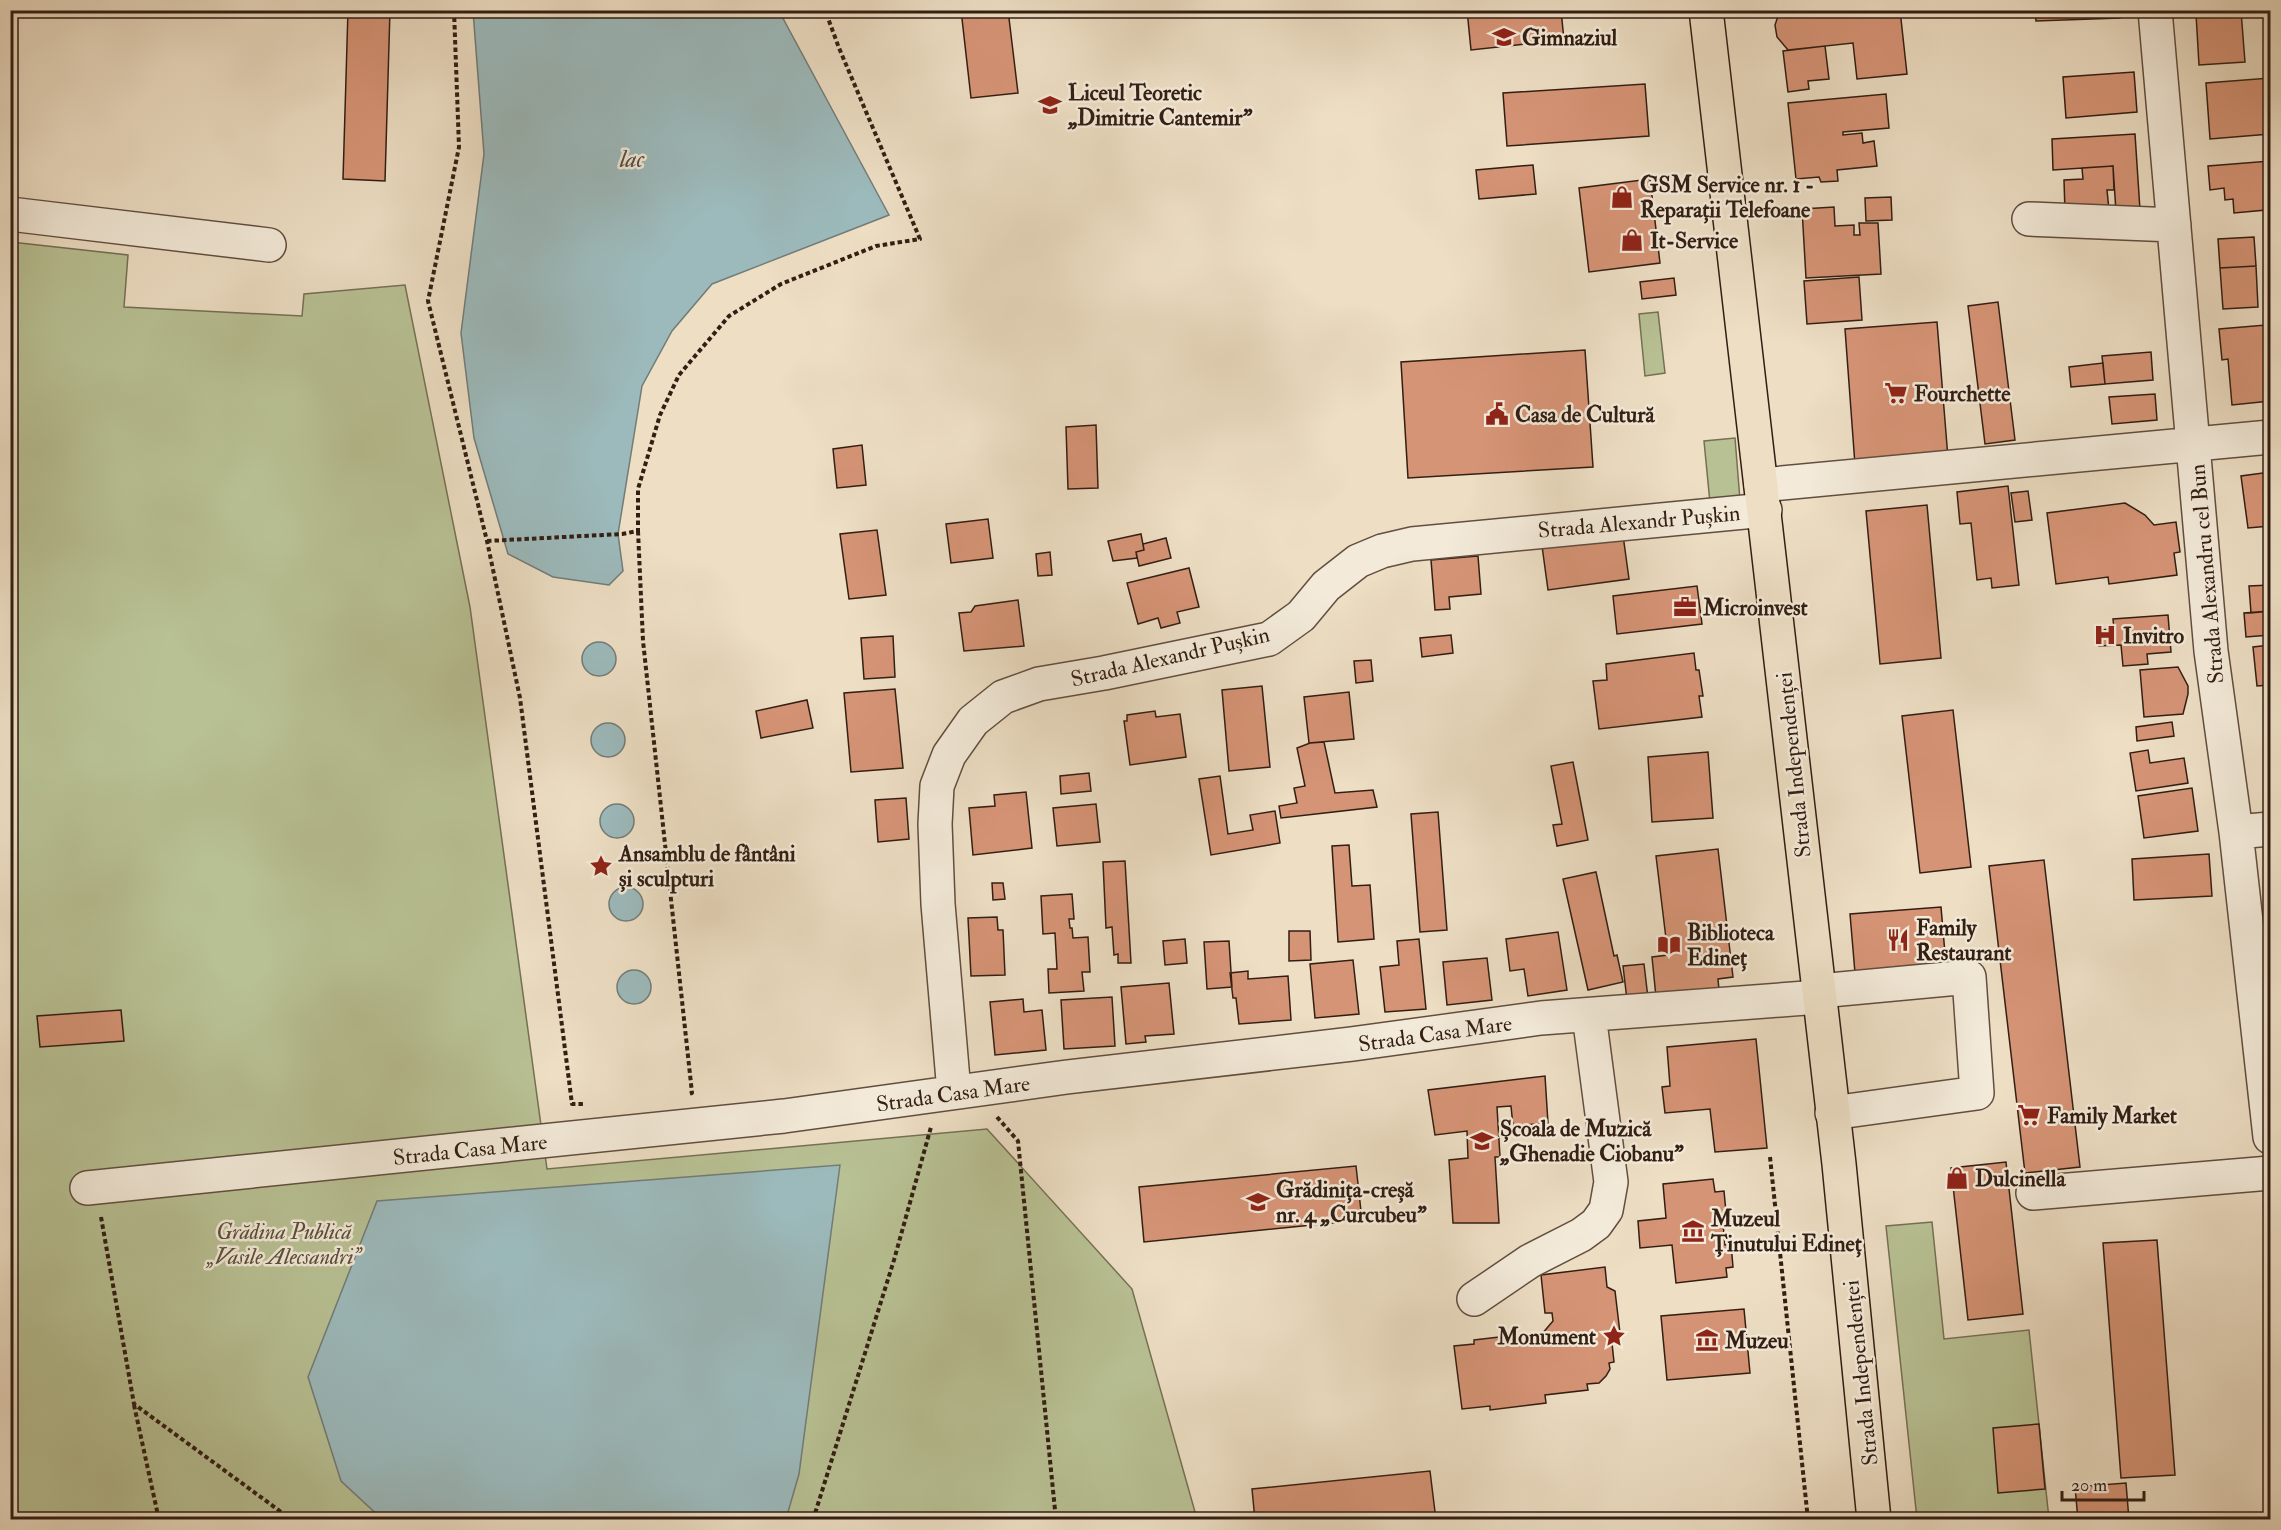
<svg xmlns="http://www.w3.org/2000/svg" width="2281" height="1530" viewBox="0 0 2281 1530" font-family="'IM FELL Double Pica',serif">
	<style>
		.green { fill: #b8c194; stroke: #757054; stroke-width: 1.5 }
		.water { fill: #9cbabc; stroke: #727c78; stroke-width: 1.5 }
		.building { fill: #d69476; stroke: #321e13; stroke-width: 1.5 }
		.lines { fill: none; stroke-linecap: round; stroke-linejoin: round }
		.minor-casing { stroke: #614e3f; stroke-width: 36 }
		.major-casing { stroke: #321e13; stroke-width: 36 }
		.path { stroke: #321e13; stroke-width: 4; stroke-dasharray: 4.5 3; stroke-linecap: butt }
		.minor { stroke: #f3ead9; stroke-width: 33 }
		.major { stroke: #eddec4; stroke-width: 33 }
		.labels { text-anchor: middle; stroke-width: 5; stroke-linejoin: round; paint-order: stroke }
		.poi-label { font-size: 22px; font-weight: bold; fill: #321e13; stroke: #f3ead9; text-anchor: start }
		.street-label { font-size: 22px; fill: #321e13; stroke: #f3ead9 }
		.park-label { font-size: 22px; font-style: italic; fill: #5a4f3a; stroke: #f3ead9 }
		.water-label { font-size: 24px; font-style: italic; fill: #524d46; stroke: #f3ead9 }
	</style>
	<rect width="100%" height="100%" fill="#eddec4"/>
	<filter id="stains"><feTurbulence type="fractalNoise" baseFrequency=".00333" numOctaves="4"/><feColorMatrix values="0 0 0 0 .2 0 0 0 0 .09 0 0 0 0 .02 0 0 0 .5 -.17"/></filter>
	<radialGradient id="worn" r=".72"><stop offset=".6" stop-color="#630" stop-opacity="0"/><stop offset="1" stop-color="#630" stop-opacity=".3"/></radialGradient>
	<path class="green" d="M11,242L128,255L124,307L302,316L304,294L405,285L470,607L547,1169L987,1129L1132,1289L1197,1519L11,1520Z
		M1658,312L1665,373L1645,376L1639,314Z
		M1735,438L1740,500L1710,503L1704,441Z
		M1932,1222L1944,1339L2029,1330L2049,1519H1917L1886,1226Z"/>
	<path class="water" d="M473,11H779L889,215L712,284L672,331L642,386L618,534L623,571L609,585L553,577L508,554L474,438L461,333L484,154Z
		M582 659a17 17 0 1 1 34 0a17 17 0 1 1-34 0Z
		M591 740a17 17 0 1 1 34 0a17 17 0 1 1-34 0Z
		M600 821a17 17 0 1 1 34 0a17 17 0 1 1-34 0Z
		M609 904a17 17 0 1 1 34 0a17 17 0 1 1-34 0Z
		M617 987a17 17 0 1 1 34 0a17 17 0 1 1-34 0Z
		M840,1165L799,1474L786,1519H382L341,1481L308,1377L377,1201Z"/>
	<path class="building" d="M348,10H390L385,181L343,179Z
		M961,10H1008L1018,93L971,98Z
		M1467,10H1561L1564,40L1471,50Z
		M1780,10H1900L1907,74L1857,79L1853,43L1788,50L1777,37L1775,25Z
		M2035,10H2120V18L2036,21Z
		M2241,11L2245,62L2199,65L2196,14Z
		M1825,46L1829,79L1808,81L1809,89L1788,92L1783,51Z
		M2134,72L2137,112L2066,118L2063,77Z
		M2270,78V134L2210,139L2206,83Z
		M1645,84L1649,136L1507,146L1503,93Z
		M1886,94L1889,128L1843,132V135L1862,133L1863,143L1874,141L1877,166L1837,170L1838,181L1821,182L1819,177L1796,179L1788,103Z
		M2135,134L2140,210L2116,212L2113,166L2053,170L2052,139Z
		M2270,161V199H2265L2266,210L2234,213L2233,199L2225,200L2224,188L2210,190L2208,166Z
		M1533,165L1536,194L1479,199L1476,170Z
		M2113,166L2114,190H2107L2109,210L2065,212L2064,180L2083,179L2082,168Z
		M1650,179L1660,263L1589,272L1579,188Z
		M1891,197L1892,220L1866,221L1865,198Z
		M1834,207L1835,226L1854,225V235H1860L1859,223H1878L1881,274L1806,278L1802,209Z
		M2254,237L2256,266L2220,268L2218,239Z
		M2256,266L2258,307L2223,309L2220,268Z
		M1859,277L1862,320L1807,324L1804,281Z
		M1674,278L1676,295L1642,299L1640,282Z
		M1998,302L2015,440L1985,444L1968,306Z
		M1937,322L1948,458L1855,465L1845,329Z
		M2266,325L2270,351V401L2232,405L2228,359L2222,360L2219,329Z
		M1585,350L1593,467L1408,478L1401,362Z
		M2151,352L2153,380L2105,384L2102,356Z
		M2103,363L2105,384L2071,387L2069,367Z
		M2155,394L2157,420L2112,424L2109,397Z
		M1096,425L1098,488L1068,489L1066,427Z
		M862,445L866,485L837,488L833,449Z
		M2270,472V526L2248,528L2241,476Z
		M2008,486L2019,585L1992,588L1991,578L1977,580L1971,523L1960,524L1957,492Z
		M2028,491L2032,520L2015,522L2011,493Z
		M2125,503L2145,515L2154,525L2176,522L2180,552L2174,553L2177,575L2109,584L2108,577L2056,584L2047,513Z
		M1927,505L1941,658L1880,664L1866,511Z
		M988,519L993,558L951,563L946,524Z
		M877,530L886,595L849,599L840,534Z
		M1141,534L1144,550L1136,552L1137,558L1113,561L1108,541Z
		M1623,535L1629,579L1548,590L1542,546Z
		M1166,538L1171,558L1139,566L1136,552L1144,550L1143,544Z
		M1050,552L1052,575L1038,576L1036,554Z
		M1478,556L1481,594L1449,597L1450,609L1435,610L1431,560Z
		M1189,568L1199,607L1177,612L1180,623L1161,628L1158,618L1138,624L1127,583Z
		M2270,585V611L2251,613L2249,586Z
		M1697,586L1702,624L1617,634L1613,596Z
		M1018,600L1024,646L964,651L959,613L971,612L975,606Z
		M2270,611V635L2246,637L2244,613Z
		M2168,615L2171,652L2147,654L2148,664L2123,666L2121,645L2099,646L2098,630L2114,629L2113,619Z
		M1451,635L1453,653L1422,657L1420,638Z
		M893,636L895,677L864,679L861,638Z
		M2270,645V685L2257,686L2253,647Z
		M1694,653L1696,670H1699L1703,696H1699L1702,717L1599,729L1593,681L1607,680L1606,664Z
		M1371,660L1373,681L1356,683L1354,661Z
		M2178,667L2188,686V694L2183,714L2144,717L2140,670Z
		M1262,686L1270,767L1229,771L1222,690Z
		M895,689L903,768L851,772L844,693Z
		M1349,692L1354,739L1309,743L1304,697Z
		M807,700L813,728L761,738L756,711Z
		M1953,710L1971,867L1920,873L1902,716Z
		M1155,711L1156,717L1180,714L1186,757L1130,765L1124,721H1127V715Z
		M2172,722L2174,736L2137,741L2136,727Z
		M1324,742L1335,793L1373,790L1377,807L1281,818L1279,806L1297,803L1294,788L1305,786L1297,748L1310,743Z
		M2148,750L2150,763L2184,758L2188,783L2136,791L2130,753Z
		M2270,750V790L2265,751Z
		M1708,752L1713,818L1652,822L1648,757Z
		M1573,762L1588,840L1557,846L1553,825L1562,824L1551,766Z
		M1089,773L1091,791L1061,794L1060,776Z
		M1220,776L1228,834L1253,830L1250,815L1275,811L1280,843L1211,855L1199,779Z
		M2192,788L2198,831L2144,838L2138,796Z
		M1026,792L1032,848L973,855L969,808L995,806L994,795Z
		M906,798L909,839L878,842L875,800Z
		M1096,804L1100,842L1057,846L1053,808Z
		M1438,812L1447,930L1420,932L1411,814Z
		M1349,845L1352,886L1370,885L1374,939L1338,942L1332,846Z
		M1718,849L1733,977L1718,979L1719,990L1656,997L1652,957L1668,955L1656,856Z
		M2209,854L2212,896L2134,900L2132,859Z
		M2044,860L2080,1167L2025,1173L1989,866Z
		M1125,861L1131,963H1118V954L1114,955L1112,927L1106,928L1103,862Z
		M1596,872L1614,956L1617,955L1623,982L1588,990L1563,879Z
		M992,883H1003L1005,899L993,900Z
		M1072,894L1074,919H1069L1070,928H1072L1073,938L1088,937L1090,972H1082L1084,991L1049,993L1048,969H1057L1055,933L1043,934L1041,896Z
		M1941,907L1946,965L1855,973L1850,914Z
		M997,917L998,930H1003L1005,975L971,976L968,918Z
		M1289,931H1310L1311,960L1289,961Z
		M1558,932L1567,990L1528,996L1524,969L1510,971L1506,939Z
		M1185,939L1187,963L1165,965L1163,941Z
		M1419,939L1426,1009L1385,1012L1380,967L1399,965L1397,941Z
		M1229,941L1232,987L1207,989L1204,942Z
		M1487,958L1492,1000L1447,1005L1443,962Z
		M1353,960L1359,1014L1315,1018L1310,964Z
		M1644,964L1648,998L1627,1000L1623,966Z
		M1248,971V979L1288,976L1291,1020L1239,1024L1236,998H1233L1230,973Z
		M1169,983L1174,1034L1145,1036L1146,1042L1126,1044L1121,987Z
		M1112,997L1115,1046L1064,1049L1061,1000Z
		M1023,999L1024,1012L1042,1010L1046,1050L995,1055L990,1002Z
		M121,1010L124,1041L40,1047L37,1016Z
		M1756,1039L1767,1148L1715,1152L1710,1109L1665,1113L1662,1087L1670,1086L1667,1047Z
		M1545,1076L1548,1123L1513,1126L1511,1106L1497,1107L1500,1157H1495L1499,1223H1453L1449,1160L1468,1158L1467,1131L1435,1135L1428,1090Z
		M2006,1162L2023,1314L1968,1320L1951,1168Z
		M1356,1166L1362,1220L1144,1242L1139,1187Z
		M1713,1179L1715,1192L1724,1191L1726,1212L1722,1213L1725,1245L1731,1244L1733,1267L1726,1268L1727,1277L1676,1283L1672,1245L1640,1248L1638,1221L1666,1218L1663,1184Z
		M2157,1240L2175,1475L2121,1478L2103,1243Z
		M1605,1267L1607,1287L1615,1291L1620,1333L1611,1334L1614,1362L1609,1363L1610,1369L1606,1376L1599,1383L1587,1384L1588,1390L1545,1395L1546,1403L1490,1410V1406L1462,1409L1454,1346L1474,1344V1340L1516,1335V1338L1541,1335L1553,1321L1552,1313H1545L1541,1275Z
		M1744,1309L1750,1373L1667,1380L1661,1316Z
		M2039,1424L2045,1489L1998,1493L1993,1428Z
		M1430,1471L1436,1520H1255L1252,1489Z
		M2126,1483L2129,1520H2078L2075,1487Z"/>
	<g class="lines">
		<g class="minor-casing">
			<path id="minor" d="M2155,10L2211,651L2236,832L2270,1137
				M10,214L269,245
				M2029,219L2174,225
				M1761,485L2270,437
				M2236,832L2270,829
				M1819,991L1969,977L1977,1093L1832,1113
				M954,1092L938,904L935,824L937,786L949,755L973,721L1003,697L1039,684L1104,673L1269,639L1301,616L1326,586L1358,561L1382,551L1412,544L1765,510
				M87,1188L784,1116L1067,1077L1352,1044L1541,1018L1819,997
				M2033,1193L2270,1173
				M1474,1299L1530,1261L1581,1235L1596,1224L1606,1210L1611,1182L1589,1015"/>
		</g>
		<g class="major-casing">
			<path id="major" d="M1706,10L1839,1164L1874,1520"/>
		</g>
		<path class="path" d="M454,10L459,147L428,301L487,541L520,698L572,1104H584
			M638,531L643,641L692,1093L689,1094
			M487,541L622,534L638,531V489L660,415L679,375L729,316L781,284L876,246L920,239L839,48L825,10
			M997,1117L1018,1141L1056,1520
			M1770,1157L1808,1520
			M101,1217L134,1404L292,1520
			M134,1405L159,1520
			M813,1520L894,1260L931,1127"/>
		<use href="#minor" class="minor"/>
		<use href="#major" class="major"/>
	</g>
	<defs>
		<g id="school-bare" transform="scale(1.8)"><path d="M0-5L7-2L0 1L-7-2ZM-4 1L0 2.5L4 1V4Q0 6-4 4Z" fill="#8f2418" stroke="#f3ead9" stroke-width="2.5" paint-order="stroke"/></g>
		<g id="shop-bare" transform="scale(1.8)"><path d="M-5-2.5h2.3a2.7 3.5 0 0 1 5.4 0H5L5.5 6h-11ZM-1.5-2.5h3a1.5 2.3 0 0 0-3 0Z" fill="#8f2418" stroke="#f3ead9" stroke-width="2.5" paint-order="stroke"/></g>
		<g id="supermarket-bare" transform="scale(1.8)"><path d="M-6-5.5h2.5l.6 2H6L4.5 2H-2.5L-4.4-4H-6ZM-1.5 3.2a1.3 1.3 0 1 0 .1 0ZM3 3.2a1.3 1.3 0 1 0 .1 0Z" fill="#8f2418" stroke="#f3ead9" stroke-width="2.5" paint-order="stroke"/></g>
		<g id="civic-bare" transform="scale(1.8)"><path d="M-.6-6.5H3V-4.5H.6V-3L4-1V1h2V6H-6V1h2V-1L-.6-3ZM-1.2 2.5V6h2.4V2.5Z" fill="#8f2418" stroke="#f3ead9" stroke-width="2.5" paint-order="stroke"/></g>
		<g id="office-bare" transform="scale(1.8)"><path d="M-6-3h4V-5.5h4V-3h4V5H-6ZM-1-4.5V-3h2v-1.5ZM-6 0V1H6V0Z" fill="#8f2418" stroke="#f3ead9" stroke-width="2.5" paint-order="stroke"/></g>
		<g id="hospital-bare" transform="scale(1.8)"><path d="M-5-5h3v3.5h4V-5h3V5h-3V1.5h-4V5h-3Z" fill="#8f2418" stroke="#f3ead9" stroke-width="2.5" paint-order="stroke"/></g>
		<g id="sight-bare" transform="scale(1.8)"><path d="M0-6L1.8-2.2L6-1.7L2.9 1.2L3.7 5.4L0 3.3L-3.7 5.4L-2.9 1.2L-6-1.7L-1.8-2.2Z" fill="#8f2418" stroke="#f3ead9" stroke-width="2.5" paint-order="stroke"/></g>
		<g id="restaurant-bare" transform="scale(1.8)"><path d="M-5-6h1v4h1v-4h1v4h1v-4h1v5L-1.5 .5V6h-2V.5L-5-1ZM5-6V6H3V1.5H1.5Q1.5-4 5-6Z" fill="#8f2418" stroke="#f3ead9" stroke-width="2.5" paint-order="stroke"/></g>
		<g id="library-bare" transform="scale(1.8)"><path d="M-6-4Q-3-5.5-.7-3.5V5Q-3 3-6 4ZM6-4Q3-5.5 .7-3.5V5Q3 3 6 4Z" fill="#8f2418" stroke="#f3ead9" stroke-width="2.5" paint-order="stroke"/></g>
		<g id="museum-bare" transform="scale(1.8)"><path d="M0-6L6-3V-2H-6V-3ZM-5-1h2V3h-2ZM-1-1h2V3h-2ZM3-1h2V3H3ZM-6 4H6V6H-6Z" fill="#8f2418" stroke="#f3ead9" stroke-width="2.5" paint-order="stroke"/></g>
	</defs>
	<g fill-rule="evenodd">
		<use href="#school-bare" x="1504" y="37"/>
		<use href="#school-bare" x="1050" y="105"/>
		<use href="#shop-bare" x="1622" y="197"/>
		<use href="#shop-bare" x="1632" y="240"/>
		<use href="#supermarket-bare" x="1896" y="393"/>
		<use href="#civic-bare" x="1497" y="414"/>
		<use href="#office-bare" x="1685" y="607"/>
		<use href="#hospital-bare" x="2105" y="635"/>
		<use href="#sight-bare" x="601" y="866"/>
		<use href="#restaurant-bare" x="1898" y="940"/>
		<use href="#library-bare" x="1669" y="945"/>
		<use href="#supermarket-bare" x="2029" y="1115"/>
		<use href="#school-bare" x="1482" y="1141"/>
		<use href="#shop-bare" x="1957" y="1178"/>
		<use href="#school-bare" x="1258" y="1202"/>
		<use href="#museum-bare" x="1693" y="1231"/>
		<use href="#sight-bare" x="1614" y="1336"/>
		<use href="#museum-bare" x="1707" y="1340"/>
	</g>
	<g class="labels">
		<g class="poi-label">
			<text x="1522" y="45">Gimnaziul</text>
			<text x="1068" y="100">Liceul Teoretic<tspan x="1068" dy="25">„Dimitrie Cantemir”</tspan></text>
			<text x="1640" y="192">GSM Service nr. 1 -<tspan x="1640" dy="25">Reparații Telefoane</tspan></text>
			<text x="1650" y="248">It-Service</text>
			<text x="1914" y="401">Fourchette</text>
			<text x="1515" y="422">Casa de Cultură</text>
			<text x="1703" y="615">Microinvest</text>
			<text x="2123" y="643">Invitro</text>
			<text x="619" y="861">Ansamblu de fântâni<tspan x="619" dy="25">și sculpturi</tspan></text>
			<text x="1916" y="935">Family<tspan x="1916" dy="25">Restaurant</tspan></text>
			<text x="1687" y="940">Biblioteca<tspan x="1687" dy="25">Edineț</tspan></text>
			<text x="2047" y="1123">Family Market</text>
			<text x="1500" y="1136">Școala de Muzică<tspan x="1500" dy="25">„Ghenadie Ciobanu”</tspan></text>
			<text x="1975" y="1186">Dulcinella</text>
			<text x="1276" y="1197">Grădinița-creșă<tspan x="1276" dy="25">nr. 4 „Curcubeu”</tspan></text>
			<text x="1711" y="1226">Muzeul<tspan x="1711" dy="25">Ținutului Edineț</tspan></text>
			<text x="1596" y="1344" text-anchor="end">Monument</text>
			<text x="1725" y="1348">Muzeu</text>
		</g>
		<g class="street-label">
			<text transform="translate(1639 521) rotate(-5)" y="8">Strada Alexandr Pușkin</text>
			<text transform="translate(2206 574) rotate(-95)" y="8">Strada Alexandru cel Bun</text>
			<text transform="translate(1170 656) rotate(-13)" y="8">Strada Alexandr Pușkin</text>
			<text transform="translate(1793 765) rotate(-96)" y="8">Strada Independenței</text>
			<text transform="translate(1435 1033) rotate(-8)" y="8">Strada Casa Mare</text>
			<text transform="translate(953 1093) rotate(-8)" y="8">Strada Casa Mare</text>
			<text transform="translate(470 1149) rotate(-6)" y="8">Strada Casa Mare</text>
			<text transform="translate(1860 1373) rotate(-96)" y="8">Strada Independenței</text>
		</g>
		<g class="park-label">
			<text x="284" y="1239">Grădina Publică<tspan x="284" dy="25">„Vasile Alecsandri”</tspan></text>
		</g>
		<g class="water-label">
			<text x="632" y="167">lac</text>
		</g>
	</g>
	<rect width="2281" height="1530" fill="none" stroke="#eddec4" stroke-width="36"/>
	<rect x="12" y="12" width="2257" height="1506" fill="none" stroke="#321e13" stroke-width="3"/>
	<rect x="18" y="18" width="2245" height="1494" fill="none" stroke="#321e13" stroke-width="1.5"/>
	<path d="M2062 1491v9h82v-9" fill="none" stroke="#321e13" stroke-width="3"/>
	<text x="2071" y="1491" font-size="18" fill="#321e13" stroke="#f3ead9" stroke-width="4.5" paint-order="stroke">20 m</text>
	<rect width="100%" height="100%" filter="url(#stains)"/>
	<rect width="100%" height="100%" fill="url(#worn)"/>
</svg>
